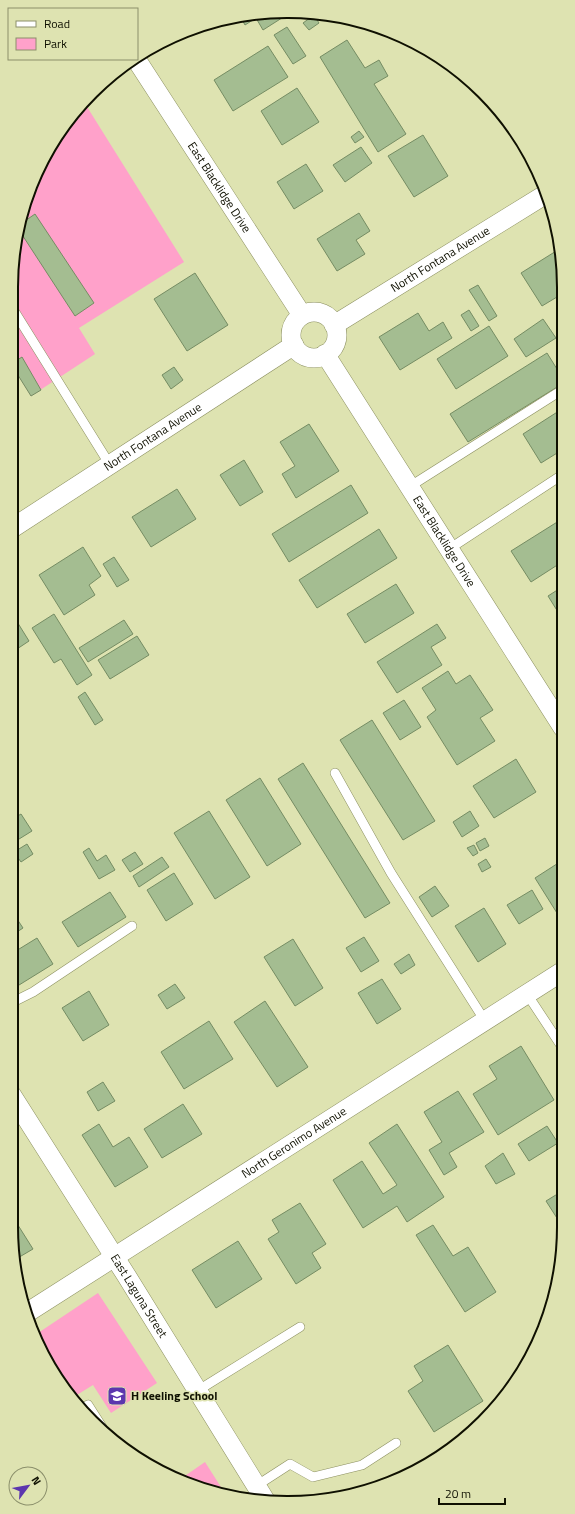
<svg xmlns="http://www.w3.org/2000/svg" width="575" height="1514" viewBox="0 0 575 1514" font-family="'Titillium Web',sans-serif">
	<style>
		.green { fill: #ffa1ca }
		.building { fill: #a4bd91; stroke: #758c63 }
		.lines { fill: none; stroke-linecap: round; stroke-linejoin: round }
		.service-casing { stroke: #8c9061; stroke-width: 10 }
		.minor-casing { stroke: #8c9061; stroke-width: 20 }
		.service { stroke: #fff; stroke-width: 9 }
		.minor { stroke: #fff; stroke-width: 19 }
		.labels { text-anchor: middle; stroke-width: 3; stroke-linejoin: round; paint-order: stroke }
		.street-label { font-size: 12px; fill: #0f1001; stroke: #dee3b1 }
		.poi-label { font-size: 12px; font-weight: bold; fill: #0f1001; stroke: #dee3b1; text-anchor: start }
		.rim { fill: none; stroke: #0f1001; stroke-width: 2 }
	</style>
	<rect width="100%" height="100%" fill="#dee3b1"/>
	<path class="green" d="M84,102L184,262L79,328L95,354L31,396L11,363V288L20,216L40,165L68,119Z
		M98,1293L157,1383L111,1413L93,1385L72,1398L48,1365L35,1335Z
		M205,1462L226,1495L199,1488L179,1480Z"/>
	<path class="building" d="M282,12L285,16L263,30L256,18L245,25L240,16L252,13Z
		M314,15L319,23L309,30L303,23Z
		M287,27L306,56L293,64L274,35Z
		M347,40L365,68L379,60L388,76L374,84L406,134L378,152L320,57Z
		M268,46L288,77L233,111L214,80Z
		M297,88L319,122L282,145L261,111Z
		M359,131L364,137L355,143L351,137Z
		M423,135L448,176L414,197L388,156Z
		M361,147L372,163L345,182L333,165Z
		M306,164L323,191L294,209L277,182Z
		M359,213L370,231L356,240L365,254L337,271L317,239Z
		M35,214L94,303L75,316L19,230V225Z
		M561,248L562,294L542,306L521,273Z
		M195,273L228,325L187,351L154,299Z
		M478,285L497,316L489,321L469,290Z
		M469,310L479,326L471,331L461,315Z
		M418,313L429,331L443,322L452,338L400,370L379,337Z
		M543,319L556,338L526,357L514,339Z
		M489,326L508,356L456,389L437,359Z
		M547,353L562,377V384L468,442L450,414Z
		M22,357L41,390L31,396L11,364Z
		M174,367L183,380L171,389L162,375Z
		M562,409V450L541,463L523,434Z
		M309,424L339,471L296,498L282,474L295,466L280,442Z
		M244,460L263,492L240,506L220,475Z
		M351,485L368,513L289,562L272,534Z
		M177,489L196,519L151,547L132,517Z
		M562,519V562L531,582L511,551Z
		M379,529L397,558L317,608L299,580Z
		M83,547L101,576L89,585L95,595L64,615L39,575Z
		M114,557L129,580L117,587L103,564Z
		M396,584L414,613L365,643L347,614Z
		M562,587L563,620L548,596Z
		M11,612L29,641L11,653Z
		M54,614L92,675L77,685L61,659L54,663L32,628Z
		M124,620L133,634L88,662L79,648Z
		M437,624L446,638L431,647L442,665L397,693L377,662Z
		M137,636L149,655L110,679L98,660Z
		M448,671L456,684L470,675L493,710L480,718L495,741L457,765L427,717L436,710L422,688Z
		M11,680L18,691L11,696Z
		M85,692L103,720L95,725L78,697Z
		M404,700L421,727L400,740L383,713Z
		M372,720L435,821L403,840L340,740Z
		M516,759L536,792L494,818L473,786Z
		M303,763L390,903L365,918L278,779Z
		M260,778L301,844L267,866L226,800Z
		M209,811L250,877L215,899L174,833Z
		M470,811L479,826L462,837L453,822Z
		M21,814L32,831L11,844V820Z
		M485,838L489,846L480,851L476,843Z
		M27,844L33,854L21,862L14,852Z
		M474,845L478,853L473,856L467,848Z
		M89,848L97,861L106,855L115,870L99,879L83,852Z
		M135,852L143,864L130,872L122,860Z
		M162,857L169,867L139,887L133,876Z
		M486,859L491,867L482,872L478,864Z
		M563,860V920L562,921L535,878Z
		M174,873L193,904L166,921L147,890Z
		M435,886L449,906L432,917L419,897Z
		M532,890L543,909L519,924L507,905Z
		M110,892L126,917L78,947L62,922Z
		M484,908L506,944L478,962L455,926Z
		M11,910L23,928L11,936Z
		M364,937L379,961L361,972L346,948Z
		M37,938L53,964L11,990V954Z
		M293,939L323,988L295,1006L264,957Z
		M409,954L415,965L401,974L394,964Z
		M382,979L401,1009L377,1024L358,993Z
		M175,984L185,998L167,1009L158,995Z
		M89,991L109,1025L83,1041L62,1008Z
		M265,1001L308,1067L277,1087L234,1022Z
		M209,1021L233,1059L184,1089L161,1052Z
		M521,1046L554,1100L498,1135L473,1094L497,1079L489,1066Z
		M103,1082L115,1101L98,1111L87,1092Z
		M458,1091L484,1132L449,1153L457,1167L444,1175L429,1150L442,1142L424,1112Z
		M183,1104L202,1134L162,1158L144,1129Z
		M99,1124L113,1147L129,1137L148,1167L115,1187L82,1135Z
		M397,1124L444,1197L407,1222L397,1206L363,1228L333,1180L362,1161L383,1194L397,1185L369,1143Z
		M547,1126L558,1143L529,1161L518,1144Z
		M503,1153L515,1174L496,1184L485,1166Z
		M564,1190V1229L546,1201Z
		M300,1203L326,1244L312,1253L321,1268L296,1284L268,1239L279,1232L272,1220Z
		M11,1214L33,1249L16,1259L11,1226Z
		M433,1225L453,1256L468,1247L496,1292L465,1312L416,1235Z
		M238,1241L262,1279L216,1308L192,1270Z
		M448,1345L483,1401L434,1432L408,1391L423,1381L414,1366Z"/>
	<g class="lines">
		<g class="service-casing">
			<path id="service" d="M11,306L110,465
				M409,487L562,390
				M449,549L562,475
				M335,773L391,873L485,1021
				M527,994L564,1050
				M11,1003L33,992L132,926
				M197,1391L300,1327
				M80,1409L88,1405L102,1427
				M256,1486L290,1464L313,1477L362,1465L396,1443"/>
		</g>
		<g class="minor-casing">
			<g id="minor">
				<path id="s1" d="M136,59L302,315"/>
				<circle cx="314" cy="335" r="23"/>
				<path id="s2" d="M334,325L546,194"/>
				<path id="s3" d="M325,354L563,728"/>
				<path id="s4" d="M11,529L294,345"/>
				<path id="s5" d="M11,1094L126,1275L265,1500"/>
				<path id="s6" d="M25,1314L563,971"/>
			</g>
		</g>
		<use href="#service" class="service"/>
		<use href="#minor" class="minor"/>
	</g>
	<defs>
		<g id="school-square" transform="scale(1)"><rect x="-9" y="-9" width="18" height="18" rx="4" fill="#5c36ae" stroke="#dee3b1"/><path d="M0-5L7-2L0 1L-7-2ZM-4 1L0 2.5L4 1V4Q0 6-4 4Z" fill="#fff"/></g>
	</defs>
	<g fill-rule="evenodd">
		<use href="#school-square" x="117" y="1396"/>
	</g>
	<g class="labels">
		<g class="street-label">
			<text dy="4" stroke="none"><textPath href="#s1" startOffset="153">East Blacklidge Drive</textPath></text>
			<text dy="4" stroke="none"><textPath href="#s2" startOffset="125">North Fontana Avenue</textPath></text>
			<text dy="4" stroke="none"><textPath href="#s4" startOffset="169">North Fontana Avenue</textPath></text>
			<text dy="4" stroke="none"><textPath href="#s3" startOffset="222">East Blacklidge Drive</textPath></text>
			<text dy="4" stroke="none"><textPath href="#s6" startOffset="319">North Geronimo Avenue</textPath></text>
			<text dy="4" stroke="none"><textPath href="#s5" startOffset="239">East Laguna Street</textPath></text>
		</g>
		<g class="poi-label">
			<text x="131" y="1400">H Keeling School</text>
		</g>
	</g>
	<path d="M0 0H575V1514H0ZM287 18H288A269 269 0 0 1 557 287V1227A269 269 0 0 1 288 1496H287A269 269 0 0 1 18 1227V287A269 269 0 0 1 287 18Z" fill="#dee3b1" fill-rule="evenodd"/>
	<path class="rim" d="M287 18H288A269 269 0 0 1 557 287V1227A269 269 0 0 1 288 1496H287A269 269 0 0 1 18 1227V287A269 269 0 0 1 287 18Z"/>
	<rect x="8" y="8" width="130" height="52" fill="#dee3b1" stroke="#8b8f6b"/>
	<rect x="16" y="21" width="20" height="6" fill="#ffffff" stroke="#8b8f6b"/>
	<text x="44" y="28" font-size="12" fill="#0f1001">Road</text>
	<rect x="16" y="38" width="20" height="12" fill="#ffa1ca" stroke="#8b8f6b"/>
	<text x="44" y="48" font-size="12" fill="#0f1001">Park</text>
	<g transform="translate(28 1486) rotate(58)"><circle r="19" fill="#dee3b1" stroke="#8b8f6b"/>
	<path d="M0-3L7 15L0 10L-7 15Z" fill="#5c36ae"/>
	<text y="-6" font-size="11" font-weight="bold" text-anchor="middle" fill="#0f1001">N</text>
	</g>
	<path d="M439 1498v6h66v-6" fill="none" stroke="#0f1001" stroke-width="2"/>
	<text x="445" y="1498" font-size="12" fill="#0f1001" stroke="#dee3b1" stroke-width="3" paint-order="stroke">20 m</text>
</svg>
